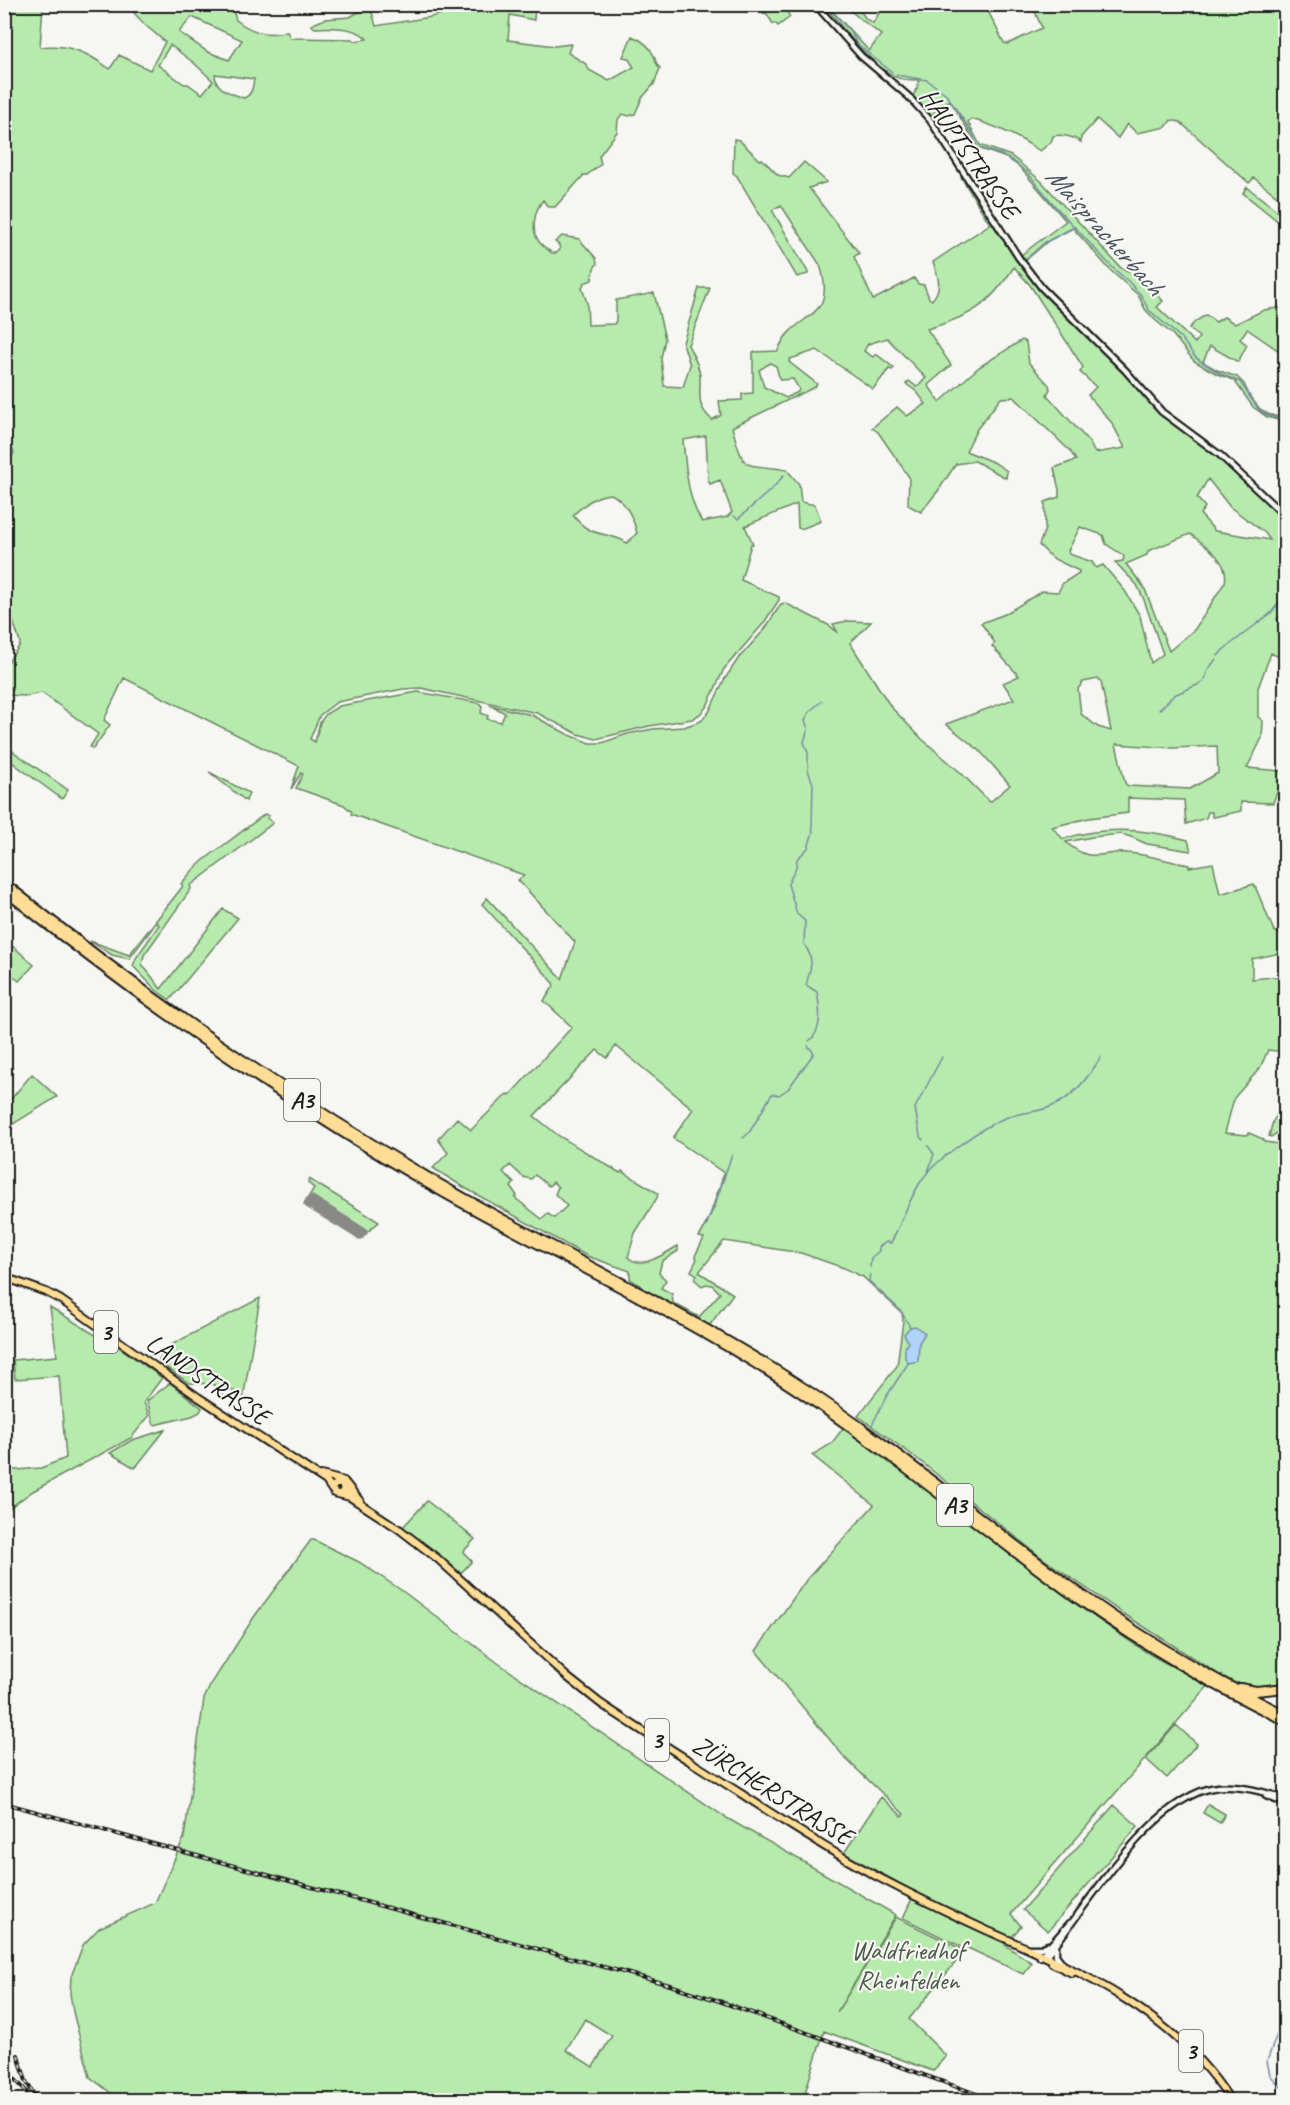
<svg xmlns="http://www.w3.org/2000/svg" width="1290" height="2105" viewBox="0 0 1290 2105" font-family="Caveat,sans-serif">
	<style>
		.green { fill: #b7ebad; stroke: #6a8464; stroke-width: 1.5; fill-rule: evenodd }
		.water { fill: #b0d4f9; stroke: #758aa1; stroke-width: 1.5 }
		.lines { fill: none; stroke-linecap: round; stroke-linejoin: round }
		.stream { stroke: #758aa1; stroke-width: 1.5 }
		.taxiway { stroke: #898987; stroke-width: 8 }
		.secondary-casing { stroke: #1c1c1c; stroke-width: 9 }
		.primary-casing { stroke: #1c1c1c; stroke-width: 10 }
		.highway-casing { stroke: #1c1c1c; stroke-width: 12 }
		.secondary { stroke: #f6f6f2; stroke-width: 4.5 }
		.primary { stroke: #ffdd96; stroke-width: 6 }
		.highway { stroke: #ffdd96; stroke-width: 8 }
		.rail-casing { stroke: #1c1c1c; stroke-width: 4 }
		.rail { stroke: #f6f6f2; stroke-width: 1.5; stroke-dasharray: 4.5; stroke-linecap: butt }
		.labels { text-anchor: middle; stroke-width: 4.5; stroke-linejoin: round; paint-order: stroke }
		.shield { fill: #f6f6f2; stroke: #5d5d5c; stroke-width: 1.5 }
		.shield-label { font-size: 24px; font-weight: bold; fill: #1c1c1c }
		.street-label { font-size: 26px; fill: #1c1c1c; stroke: #f6f6f2 }
		.park-label { font-size: 26px; fill: #4a5a48; stroke: #f6f6f2 }
		.water-label { font-size: 27px; font-style: italic; fill: #48535e; stroke: #f6f6f2 }
	</style>
	<rect width="100%" height="100%" fill="#f6f6f2"/>
	<filter id="ink" filterUnits="userSpaceOnUse"><feTurbulence type="fractalNoise" baseFrequency=".0167" numOctaves="2"/><feDisplacementMap in="SourceGraphic" scale="12" xChannelSelector="R" yChannelSelector="G"/><feConvolveMatrix kernelMatrix="1 2 1 2 8 2 1 2 1" color-interpolation-filters="sRGB"/></filter>
	<g filter="url(#ink)">
		<path class="green" d="M5,5H43L40,47C68,43 88,53 110,69L119,55L150,70L165,42L144,24L127,5L163,9L166,5H237L234,13L236,20C251,32 268,37 287,31L290,38L352,39L355,41L367,39C357,27 330,27 315,28L311,25L325,19L350,17L367,7L342,5H386L371,9L376,26L431,17L455,10L452,5H535L534,20L510,15L508,40L555,46L571,44L568,53L586,64L589,70L609,81L634,67L628,58L623,57L632,36C642,40 650,46 654,56C656,61 656,65 660,68L654,84L642,98L635,114L629,116L623,114L618,119L617,132L599,156L601,164L587,175H584L555,207H548L543,200C534,211 530,231 540,243C543,247 548,249 552,253H556L560,250L559,245L555,242L562,236L579,239L596,258L597,264L594,268L592,280L584,283L582,288L587,303L588,325L614,324L616,321V300L654,293L665,339L661,358L664,386L683,387L690,365L683,343L699,288H710L688,345C693,355 699,364 700,376C701,396 695,404 712,420L721,415L719,401L742,400V394L753,393V352L778,351C792,310 839,324 820,265L781,205L772,210L808,272V274L797,277L737,176L733,173L734,139L739,140L760,160L762,159L778,175L789,178L804,162L827,182L809,188L859,253L854,257L873,300L914,278L918,284L924,285L929,298L932,300C943,287 938,276 933,262L990,224L961,177L963,176L1020,263L1046,294L1113,359L1153,405L1209,448L1285,518V608L1277,619L1285,623V660L1271,653L1258,688V717L1263,721L1262,738L1247,768L1281,771L1284,765H1285C1285,784 1278,785 1273,803L1241,802V811L1214,817H1212V812H1208L1206,818L1186,824L1184,800L1128,798V813L1089,818L1052,827L1063,839C1103,826 1147,829 1188,840L1191,851L1147,844L1131,837L1121,834L1092,837L1066,842C1091,865 1101,851 1128,853C1148,854 1169,862 1189,865V867L1213,863L1220,894L1254,884L1274,931L1282,935L1285,933V952L1252,959V979L1285,976V1052L1268,1050L1260,1068L1234,1098L1225,1133L1247,1135L1249,1133L1263,1139L1265,1142L1285,1145V1684L1254,1688L1236,1683L1218,1674L1124,1614L1041,1557L915,1457L858,1416L897,1366L903,1321L902,1313L863,1277L844,1268L801,1253L724,1241L699,1272L733,1294L709,1326L641,1288V1286L630,1279V1271L587,1256L465,1188L433,1168L448,1153L438,1139L457,1118L471,1130L507,1094L510,1095L572,1027L544,1001L554,986L552,981L482,904L487,898L562,979L575,942L518,880L524,875L351,814L352,812L344,805L296,788L303,774L301,773L291,789L299,766L124,678L104,720L110,725L93,749L90,747L98,734L42,693L27,696L5,695V666L20,645V642L5,597V470L14,453L13,450L5,448ZM192,17L242,40L229,60L208,52L179,32ZM170,45L194,63L213,81L202,94L188,84H184L158,65ZM215,74L254,79C253,86 252,95 244,98C231,93 215,90 215,74ZM1014,267L1030,285L1083,367L1080,372L1096,387L1088,395L1112,423L1125,448L1095,453L1089,442L1047,395L1050,389L1049,385L1029,363L1026,342L1022,340L979,367L940,402L928,385L951,365L927,329C971,316 988,307 1014,267ZM887,338L926,378L917,387L909,381L906,384L917,392L926,404L907,416L897,407L872,428L878,432L909,477L908,505L921,512L938,491L956,464L975,461L1006,478L1007,471L995,463L966,451L977,429L1001,398L1014,397L1070,451L1076,460L1054,468L1059,490V497L1045,502V529L1039,545L1052,558L1079,571V573L1063,583L1058,592L1042,591L1005,614L981,623L995,643L992,646L1019,676L1003,683L1014,699L946,724L980,751L1010,785L990,802L960,772L922,739L891,707L850,643L871,622L847,621L833,624L838,633L830,626L785,603L781,604L765,629L738,659L724,680L709,712L701,721L684,727L653,729L627,734L602,743H590L567,734L532,715L490,705L505,713L501,722L487,719L488,716L481,713L482,706L479,703L418,692L339,706L326,714L320,722L315,742L310,739L320,715L337,702L403,689L421,688L537,713L578,734L596,739L649,726L692,719L700,714L707,706L724,669L763,624L779,600V597L741,580L751,544H753L745,526L797,504L798,528L801,529L821,521L815,505L801,502L799,484L787,470C742,462 746,476 732,427L815,387L817,384L789,362L790,359L817,350L873,389L889,369L892,370L894,368L876,354L873,357L864,351L868,344ZM770,363L776,366L780,380L793,379L799,389L798,392L786,398L764,387L759,370ZM706,436L708,480L710,484L720,480L732,512L727,517L702,522C687,498 686,467 683,440ZM1208,479L1230,507L1265,533L1270,540L1215,531L1200,514L1205,507L1197,498ZM611,494C626,501 633,517 637,533L627,543C607,530 591,540 573,515C585,504 595,495 611,494ZM1080,527L1103,535L1106,544L1124,556L1123,561L1115,562L1137,585L1144,600L1163,654L1151,663L1140,616L1125,591L1103,565L1096,568L1092,562L1069,554L1068,551ZM1190,534C1205,545 1230,561 1225,582L1195,629L1169,651L1144,587L1126,564L1147,555L1148,551ZM1098,679L1101,682L1111,731L1098,727L1081,714L1078,689L1083,682ZM1116,744L1173,748L1217,746L1218,773L1190,789L1128,786L1125,783ZM616,1046L693,1109L673,1138L724,1173L707,1224L699,1237L704,1238L695,1256L697,1259L691,1271L697,1275L694,1279L702,1286L706,1284L712,1285L720,1293L699,1317L673,1303L672,1294L661,1288L666,1280L659,1273L662,1261L678,1251V1246C665,1253 642,1271 628,1257L635,1233L657,1198L658,1193L622,1171L620,1173L559,1136L534,1116L597,1050L607,1058ZM510,1165L523,1177L531,1179L535,1175L549,1186L553,1182L558,1187L555,1194L567,1206L554,1218L548,1214L542,1219L515,1198L517,1196L511,1187L514,1183L503,1172Z
			M766,5H783L790,17L778,26L775,23L773,24L767,14L763,13L769,9Z
			M824,5H827L869,51L881,35L853,13L846,5H856L866,19L873,23L884,5H985L1004,43L1008,44L1042,28L1032,5H1285V202L1254,178L1249,183L1180,122L1171,120L1166,127L1137,133L1127,124L1118,138L1097,119L1081,137V142C1073,137 1063,134 1053,136L1051,142L1040,151C1018,136 997,126 971,119L968,122L980,145L1011,156L1021,164L1041,181L1121,268L1128,271L1134,269L1137,271L1163,301L1157,307L1195,343L1199,337L1189,328L1196,321L1206,315L1216,322L1224,317L1235,324L1264,310L1285,307V355L1247,329L1240,339L1247,345L1238,362L1210,346L1203,362L1217,370L1237,377L1244,384L1250,397L1260,409L1268,414L1285,419V422L1267,417L1253,407L1234,380L1217,374L1194,361L1173,335L1154,319L1145,309L1138,295L1110,270L1073,228L1048,241L1026,260L1021,255L1066,221L1017,164L1009,159L978,148L950,100L930,116L912,97L917,89L919,80C911,79 902,81 896,77C866,61 845,30 824,5Z
			M1247,187L1285,217V227L1243,193Z
			M4,745L68,790L62,799L5,757Z
			M209,772L249,793L246,801Z
			M265,814L269,816L267,818L273,823L190,886L191,889L144,955L142,964L161,989L223,909L238,918L170,1000L156,990L133,966L136,958L159,925L157,922L129,959L112,955L90,941L129,955L183,886L181,884L193,870L204,860Z
			M14,947L34,965L19,981L5,969V950Z
			M32,1074L57,1097L5,1129V1106Z
			M1285,1104V1128L1271,1137L1269,1136L1273,1121Z
			M309,1179L379,1222L360,1238L304,1204L314,1188L308,1183Z
			M260,1298L243,1400L236,1398L237,1392L225,1389L223,1394L213,1384L189,1383L160,1363L159,1359L169,1346Z
			M50,1307L105,1341L109,1340L162,1378L144,1402L149,1416L131,1438L33,1491L5,1511V1471L41,1468L66,1458L59,1376L15,1379L13,1360L57,1356Z
			M170,1383L202,1408L200,1412L192,1416L154,1425L147,1401Z
			M844,1427C946,1501 1042,1585 1148,1653C1167,1665 1189,1674 1209,1685L1011,1914L1021,1926L1005,1945L1032,1963L1023,1974L968,1948L962,1947L903,1918L915,1892L844,1853L881,1797L902,1816L904,1814L845,1758L756,1651L807,1579L874,1505L812,1455L831,1444Z
			M165,1430L135,1468L110,1453L132,1440Z
			M427,1501L475,1539L463,1552L472,1561L461,1573L403,1527Z
			M311,1540H314L359,1562L401,1590L498,1663L725,1817L896,1915L837,2012L896,1917L965,1951L909,2019L946,2056L933,2071L824,2031L805,2093L827,2100H120L90,2077L73,2012L70,1993L71,1977L83,1945L99,1928L155,1903L184,1838L204,1699L210,1686L254,1617ZM585,2019L612,2036L593,2067L566,2050Z
			M1176,1725L1197,1744L1167,1778L1146,1759Z
			M1208,1804L1225,1814L1220,1823L1203,1813Z
			M1114,1805L1138,1826L1048,1931L1023,1910Z"/>
		<path class="water" d="M915,1326L925,1333L919,1343L918,1361L909,1363L905,1358V1347L908,1342L904,1334L910,1327Z"/>
		<g class="lines">
			<path class="stream" d="M825,4L850,31L859,46L892,72
				M896,75L927,80L945,93L971,131L978,147L1002,155L1027,172L1055,206L1112,267L1129,282L1141,295L1149,310L1180,337L1196,358L1221,374L1240,382L1259,410L1267,415L1286,421
				M1026,259L1044,243L1074,227
				M734,516L738,519L774,487L784,475
				M1218,656L1223,650L1271,613L1286,593
				M1205,679L1208,670L1216,659
				M1159,710L1174,695L1204,682
				M809,1041C823,1031 820,1008 817,992L806,985C811,967 815,960 804,944L805,921L797,914L788,884L796,867L797,859L808,848L813,832L812,824L813,784L808,770V753L804,742L808,729L805,720L811,710L822,701
				M743,1138L749,1133L772,1094L779,1095L788,1089L814,1053L808,1046
				M923,1140L920,1136L915,1108L942,1057
				M928,1146L934,1154L928,1172
				M703,1229L714,1208L732,1154
				M870,1267L871,1258L879,1251V1247L886,1242L891,1243C901,1223 909,1200 921,1181C935,1160 982,1127 1005,1118C1019,1112 1036,1113 1050,1107C1073,1099 1089,1076 1101,1057
				M870,1274L869,1281L901,1311L910,1327
				M888,1394L909,1362
				M872,1425L887,1395
				M1286,2001L1282,2021L1267,2061L1270,2075L1286,2092"/>
			<path class="taxiway" d="M311,1199L364,1232L360,1236L308,1204Z"/>
			<g class="secondary-casing">
				<path id="secondary" d="M815,4L861,56L908,96L930,120L1019,258L1042,288L1125,370L1162,412L1220,455L1286,517
					M1266,1796L1286,1804
					M1056,1945V1955L1063,1964
					M1030,1948H1041L1048,1945
					M1040,1957L1070,1923
					M1046,1957C1085,1909 1153,1794 1218,1787C1241,1785 1264,1792 1286,1799"/>
			</g>
			<g class="primary-casing">
				<path id="primary" d="M4,1277L46,1292L61,1300L198,1397L326,1481L332,1490
					M321,1475L344,1481L360,1501
					M344,1489L350,1497L399,1529L438,1559L566,1676L600,1703C646,1734 693,1763 740,1793C785,1822 829,1851 876,1876C912,1895 949,1913 986,1930C1079,1971 1172,2010 1230,2100
					M341,1495L344,1488L341,1484H336L332,1488L334,1493L350,1497
					M1052,1963L1072,1973"/>
			</g>
			<g class="highway-casing">
				<path id="highway" d="M4,883C138,991 279,1090 427,1177C547,1247 673,1305 790,1379C886,1440 971,1514 1062,1580C1132,1632 1207,1677 1286,1715
					M4,890C138,998 279,1097 427,1183C543,1250 665,1305 777,1377C883,1445 978,1527 1080,1600C1145,1646 1214,1686 1286,1721
					M1240,1688L1256,1691L1286,1688
					M1286,1697V1709"/>
			</g>
			<use href="#secondary" class="secondary"/>
			<use href="#primary" class="primary"/>
			<use href="#highway" class="highway"/>
			<g class="rail-casing">
				<path id="rail" d="M4,1803L670,1985L719,2001L993,2100
					M18,2055L26,2081L37,2100
					M4,2068L27,2092"/>
			</g>
			<use href="#rail" class="rail"/>
		</g>
	</g>
	<g class="labels">
		<g class="shield">
			<rect x="284" y="1079" width="36" height="42" rx="4.5"/>
			<rect x="94" y="1311" width="24" height="42" rx="4.5"/>
			<rect x="937" y="1484" width="36" height="42" rx="4.5"/>
			<rect x="645" y="1719" width="24" height="42" rx="4.5"/>
			<rect x="1179" y="2030" width="24" height="42" rx="4.5"/>
		</g>
		<g class="shield-label">
			<text x="302" y="1108">A3</text>
			<text x="106" y="1340">3</text>
			<text x="955" y="1513">A3</text>
			<text x="657" y="1748">3</text>
			<text x="1191" y="2059">3</text>
		</g>
		<g class="street-label">
			<text transform="translate(970 153) rotate(55)" y="9">HAUPTSTRASSE</text>
			<text transform="translate(208 1379) rotate(34)" y="9">LANDSTRASSE</text>
			<text transform="translate(773 1790) rotate(32)" y="9">ZÜRCHERSTRASSE</text>
		</g>
		<g class="park-label">
			<text x="908" y="1959">Waldfriedhof<tspan x="908" dy="30">Rheinfelden</tspan></text>
		</g>
		<g class="water-label">
			<text transform="translate(1105 231) rotate(48)" y="9">Maispracherbach</text>
		</g>
	</g>
	<rect width="1290" height="2105" fill="none" stroke="#f6f6f2" stroke-width="24"/>
	<rect x="12" y="12" width="1266" height="2081" fill="none" stroke="#1c1c1c" stroke-width="2" filter="url(#ink)"/>
</svg>
